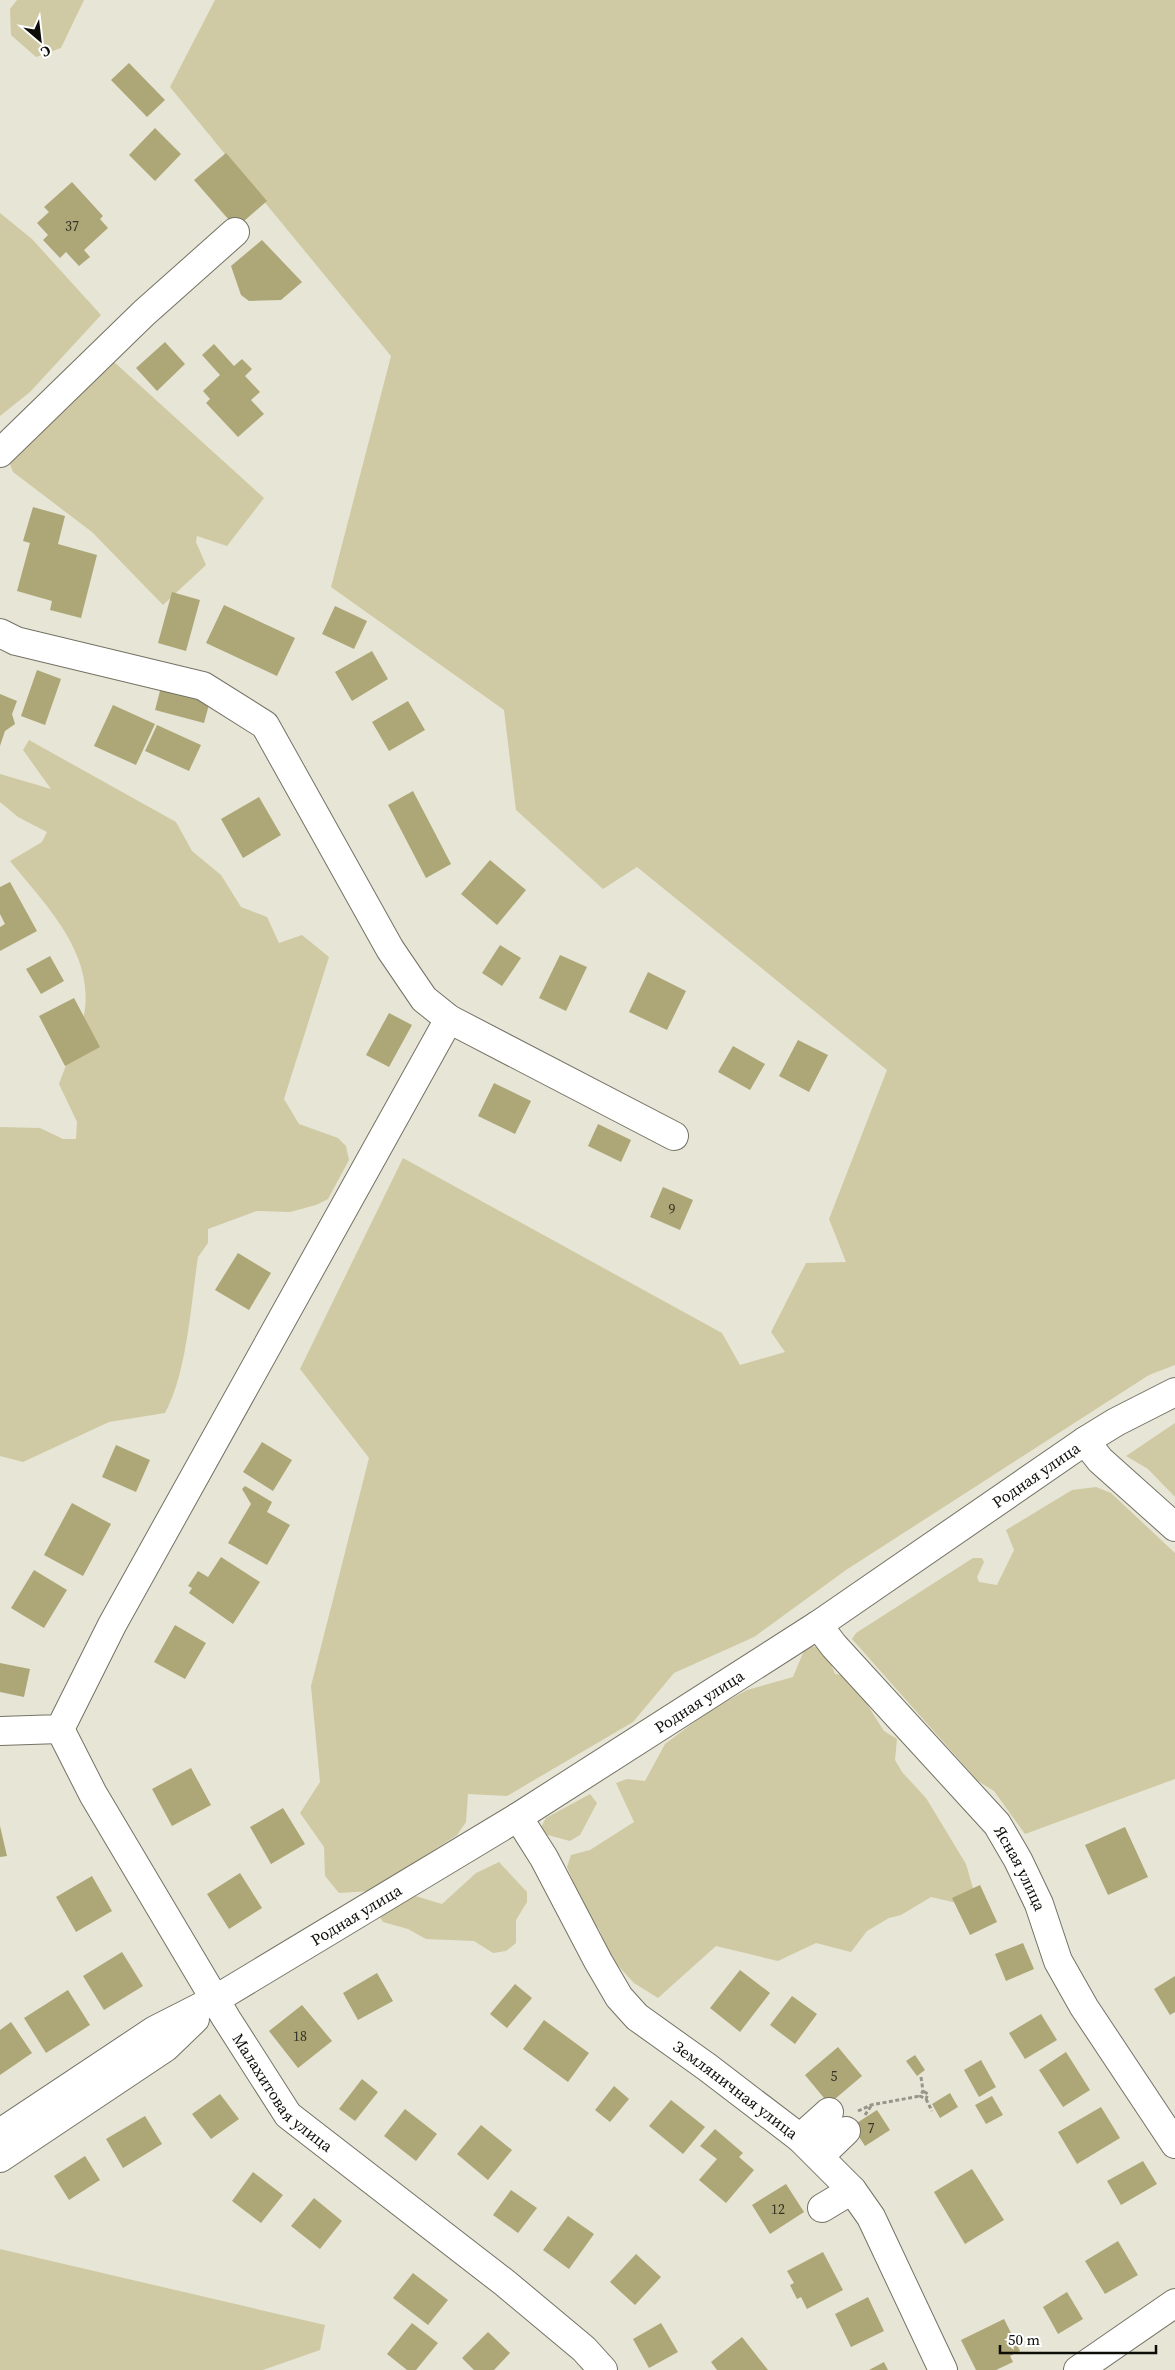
<svg xmlns="http://www.w3.org/2000/svg" width="1175" height="2370" viewBox="0 0 1175 2370" font-family="'Source Serif 4',serif">
	<style>
		.green { fill: #cfcaa3 }
		.building { fill: #ada677 }
		.lines { fill: none; stroke-linecap: round; stroke-linejoin: round }
		.minor-casing { stroke: #747264; stroke-width: 30 }
		.path { stroke: #969589; stroke-width: 3; stroke-dasharray: 4 2.5; stroke-linecap: butt }
		.minor { stroke: #fff; stroke-width: 28 }
		.labels { text-anchor: middle; stroke-width: 5; stroke-linejoin: round; paint-order: stroke }
		.number-label { font-size: 14px; fill: #353324 }
		.street-label { font-size: 16px; fill: #0d0d08; stroke: #fff }
	</style>
	<rect width="100%" height="100%" fill="#e7e5d5"/>
	<path class="green" d="M17,0H84L61,48L36,57L11,35L10,9Z
		M215,0H1175V1365L1149,1375L846,1570L754,1637L674,1673L633,1722L507,1796L468,1794L466,1822L457,1835L370,1891L339,1893L325,1876L324,1847L300,1813L320,1782L311,1686L369,1458L300,1369L403,1158L722,1333L740,1365L785,1352L771,1332L806,1263L846,1262L829,1219L887,1070L637,867L603,889L516,810L504,710L331,587L391,356L170,87Z
		M0,213L32,239L101,315L30,392L0,416Z
		M113,361L264,498L227,546L197,536L196,542L206,565L163,605L92,532L13,472L10,464L106,363Z
		M29,740L176,822L192,851L221,875L241,907L267,917L279,943L302,935L329,957L284,1099L299,1124L338,1138L346,1146L349,1160L328,1199L316,1205L290,1212L257,1211L208,1229V1243L198,1257C191,1303 187,1373 165,1413L109,1422L23,1462L0,1456V1127L40,1128L63,1139H76L77,1122L59,1084C66,1064 76,1044 82,1024C100,958 48,908 10,861L42,842L47,832L18,817L0,802V774L51,789L23,750Z
		M1175,1423V1497L1148,1469L1126,1456Z
		M1096,1487L1111,1493L1175,1553V1779L1025,1834L994,1791L978,1781L852,1639L856,1633L973,1558H982L984,1562L977,1577L979,1582L997,1585L1014,1550L1006,1530L1072,1490Z
		M823,1645L835,1674L849,1676L884,1731L897,1739L895,1760L902,1772L926,1798L966,1864L974,1892L957,1903L931,1897L901,1915L889,1918L867,1931L851,1952L816,1943L778,1961L716,1946L658,1998L634,1983L611,1958L599,1929L588,1917L567,1867L571,1855L590,1850L634,1822L616,1783L627,1779L645,1781L665,1744L709,1711L747,1690L793,1677L805,1648Z
		M590,1794L597,1803L580,1835L570,1841L544,1834L541,1827L546,1818Z
		M499,1862L527,1892V1902L516,1920V1943L506,1951L493,1953L474,1941L426,1939L408,1929L383,1922L380,1917L388,1906L412,1895L442,1904L476,1873Z
		M0,2249L325,2325L320,2350L263,2370H0Z"/>
	<path class="building" d="M129,63L165,100L147,117L111,80Z
		M155,128L181,154L155,181L129,155Z
		M226,153L267,201L236,228L194,180Z
		M72,182L103,216L100,219L108,228L84,250L90,257L79,266L66,252L60,258L43,240L48,235L37,223L49,212L44,207Z
		M262,240L302,282L281,300L249,301L241,295L231,266Z
		M165,342L185,364L157,391L136,368Z
		M214,344L234,366L242,359L252,369L245,376L260,392L251,400L264,414L238,437L206,403L210,399L203,391L220,375L202,355Z
		M33,507L65,516L58,544L97,555L81,618L50,610L52,601L17,591L30,543L23,541Z
		M172,592L200,600L186,651L158,643Z
		M224,605L295,638L277,676L206,643Z
		M335,606L367,621L354,649L322,634Z
		M372,651L388,679L352,701L335,672Z
		M37,670L61,679L45,725L21,716Z
		M161,687L210,701L204,723L155,710Z
		M0,694L17,701L12,714L15,724L5,731L0,746Z
		M408,701L425,730L389,751L372,722Z
		M113,705L155,724L136,765L94,746Z
		M157,725L201,745L189,771L145,751Z
		M413,791L451,864L426,878L388,805Z
		M259,797L281,835L243,858L221,819Z
		M490,860L526,890L497,925L461,894Z
		M10,882L37,931L0,951V927L5,924L0,914V887Z
		M500,945L521,958L502,986L482,973Z
		M560,955L587,967L566,1011L539,998Z
		M50,956L64,981L41,994L26,969Z
		M648,972L686,991L667,1030L629,1012Z
		M74,998L100,1047L65,1066L39,1016Z
		M389,1013L412,1025L389,1067L366,1055Z
		M798,1040L828,1055L809,1092L779,1076Z
		M733,1046L765,1064L750,1090L718,1072Z
		M494,1083L531,1101L515,1134L478,1116Z
		M598,1124L631,1140L621,1162L588,1146Z
		M663,1187L693,1200L680,1230L650,1217Z
		M238,1253L271,1273L249,1310L215,1290Z
		M262,1442L292,1460L273,1491L243,1472Z
		M116,1445L150,1460L136,1492L102,1477Z
		M245,1486L272,1502L267,1512L290,1525L267,1565L228,1543L251,1504L242,1489Z
		M72,1503L111,1524L83,1576L44,1555Z
		M221,1557L260,1582L233,1624L189,1593L192,1588L188,1586L198,1571L208,1577Z
		M34,1570L67,1590L44,1628L11,1608Z
		M175,1625L206,1643L185,1679L154,1662Z
		M0,1663L30,1669L24,1697L0,1692Z
		M191,1768L211,1805L172,1826L152,1789Z
		M283,1808L305,1844L271,1864L250,1827Z
		M0,1826L7,1856L0,1857Z
		M1125,1827L1148,1877L1108,1895L1085,1845Z
		M240,1873L262,1908L229,1929L207,1894Z
		M92,1876L112,1911L76,1932L56,1897Z
		M980,1885L997,1922L970,1935L952,1898Z
		M1023,1943L1034,1969L1006,1981L995,1954Z
		M122,1952L143,1986L104,2010L83,1976Z
		M740,1970L770,1993L740,2032L710,2008Z
		M377,1973L393,2001L358,2020L343,1993Z
		M1175,1976V2012L1170,2015L1154,1989Z
		M515,1984L532,1998L507,2028L490,2014Z
		M68,1990L90,2025L46,2053L24,2018Z
		M792,1996L817,2014L795,2044L770,2025Z
		M302,2005L332,2041L298,2068L269,2031Z
		M1041,2014L1057,2040L1025,2059L1009,2033Z
		M544,2020L589,2053L568,2082L523,2049Z
		M11,2022L32,2053L0,2075V2030Z
		M838,2047L862,2076L829,2104L805,2075Z
		M1066,2052L1090,2090L1063,2107L1039,2070Z
		M915,2055L925,2070L917,2076L906,2061Z
		M981,2060L996,2087L979,2097L964,2070Z
		M362,2079L378,2092L355,2121L339,2109Z
		M614,2086L629,2099L610,2122L595,2110Z
		M950,2093L958,2107L940,2118L932,2104Z
		M220,2094L239,2119L211,2139L192,2114Z
		M992,2096L1003,2115L986,2124L975,2105Z
		M671,2100L705,2127L683,2154L649,2126Z
		M1101,2107L1120,2138L1077,2164L1058,2132Z
		M405,2109L437,2134L416,2161L384,2136Z
		M877,2110L890,2130L865,2146L852,2126Z
		M145,2116L162,2144L123,2168L106,2139Z
		M481,2125L512,2150L488,2180L457,2154Z
		M715,2129L743,2153L739,2157L754,2170L726,2203L699,2180L717,2159L700,2146Z
		M85,2156L100,2180L69,2200L54,2176Z
		M1143,2161L1157,2184L1121,2205L1107,2181Z
		M972,2169L1004,2220L965,2244L934,2192Z
		M253,2172L283,2195L261,2223L232,2201Z
		M786,2184L804,2212L770,2234L752,2205Z
		M511,2190L537,2208L518,2233L493,2215Z
		M314,2198L342,2221L320,2249L291,2226Z
		M568,2216L594,2234L569,2269L543,2250Z
		M1118,2241L1138,2275L1105,2294L1085,2261Z
		M823,2252L843,2290L807,2309L801,2297L797,2299L790,2285L794,2283L787,2271Z
		M636,2254L661,2277L635,2305L610,2282Z
		M413,2273L448,2300L428,2325L393,2298Z
		M1067,2292L1083,2319L1058,2334L1043,2307Z
		M868,2297L884,2331L851,2347L835,2314Z
		M1004,2319L1020,2351L1010,2356L1013,2362L996,2370H976L961,2340Z
		M412,2323L438,2343L416,2370H407L387,2354Z
		M661,2323L678,2352L649,2368L633,2339Z
		M488,2332L510,2353L494,2370H474L462,2358Z
		M742,2337L768,2370H717L711,2362Z
		M884,2362L888,2370H869Z"/>
	<g class="lines">
		<g class="minor-casing">
			<g id="minor">
				<path d="M0,453L144,313L235,232"/>
				<path d="M0,633L16,641L203,686L265,725L390,949L424,999L449,1019L674,1136"/>
				<path d="M1085,1441L1100,1460L1175,1527"/>
				<path id="s1" d="M818,1625L834,1646L997,1824L1018,1860L1039,1904L1058,1961L1084,2007L1175,2144"/>
				<path id="s2" d="M60,1729L93,1794L226,2018L288,2115L505,2283L584,2349L603,2370"/>
				<path d="M0,1731L60,1729L112,1625L449,1019"/>
				<path id="s3" d="M518,1817L544,1858L598,1961L619,1997L637,2017L707,2067L800,2138L852,2190L871,2217L943,2370"/>
				<path id="s4" d="M0,2133L155,2030L216,1999L518,1817L818,1625L1085,1441L1116,1422L1175,1392"/>
				<path d="M800,2138L829,2112"/>
				<path d="M820,2156L846,2131"/>
				<path d="M0,2158L166,2047L195,2019"/>
				<path d="M822,2208L852,2190"/>
				<path d="M1078,2370L1175,2303"/>
			</g>
		</g>
		<path class="path" d="M921,2077L923,2091L920,2096L926,2099L928,2094L923,2091
			M926,2099L932,2111
			M858,2111L871,2105L920,2096
			M865,2115L871,2106"/>
		<use href="#minor" class="minor"/>
	</g>
	<g class="labels">
		<g class="number-label">
			<text x="72" y="231">37</text>
			<text x="672" y="1214">9</text>
			<text x="300" y="2041">18</text>
			<text x="834" y="2081">5</text>
			<text x="871" y="2133">7</text>
			<text x="778" y="2214">12</text>
		</g>
		<g class="street-label">
			<text dy="6" stroke="none"><textPath href="#s4" startOffset="1228">Родная улица</textPath></text>
			<text dy="6" stroke="none"><textPath href="#s4" startOffset="822">Родная улица</textPath></text>
			<text dy="6" stroke="none"><textPath href="#s1" startOffset="318">Ясная улица</textPath></text>
			<text dy="6" stroke="none"><textPath href="#s4" startOffset="418">Родная улица</textPath></text>
			<text dy="6" stroke="none"><textPath href="#s2" startOffset="428">Малахитовая улица</textPath></text>
			<text dy="6" stroke="none"><textPath href="#s3" startOffset="356">Земляничная улица</textPath></text>
		</g>
	</g>
	<g transform="translate(40 40) rotate(152)" stroke="#ffffff" stroke-width="4" paint-order="stroke">
	<path d="M0-4L9 19L0 12L-9 19Z" fill="#0d0d08"/>
	<text y="-8" font-size="14" font-weight="bold" text-anchor="middle" fill="#0d0d08">С</text>
	</g>
	<path d="M1000 2345v8h156v-8" fill="none" stroke="#0d0d08" stroke-width="2.5"/>
	<text x="1008" y="2345" font-size="15" fill="#0d0d08" stroke="#ffffff" stroke-width="4" paint-order="stroke">50 m</text>
</svg>
